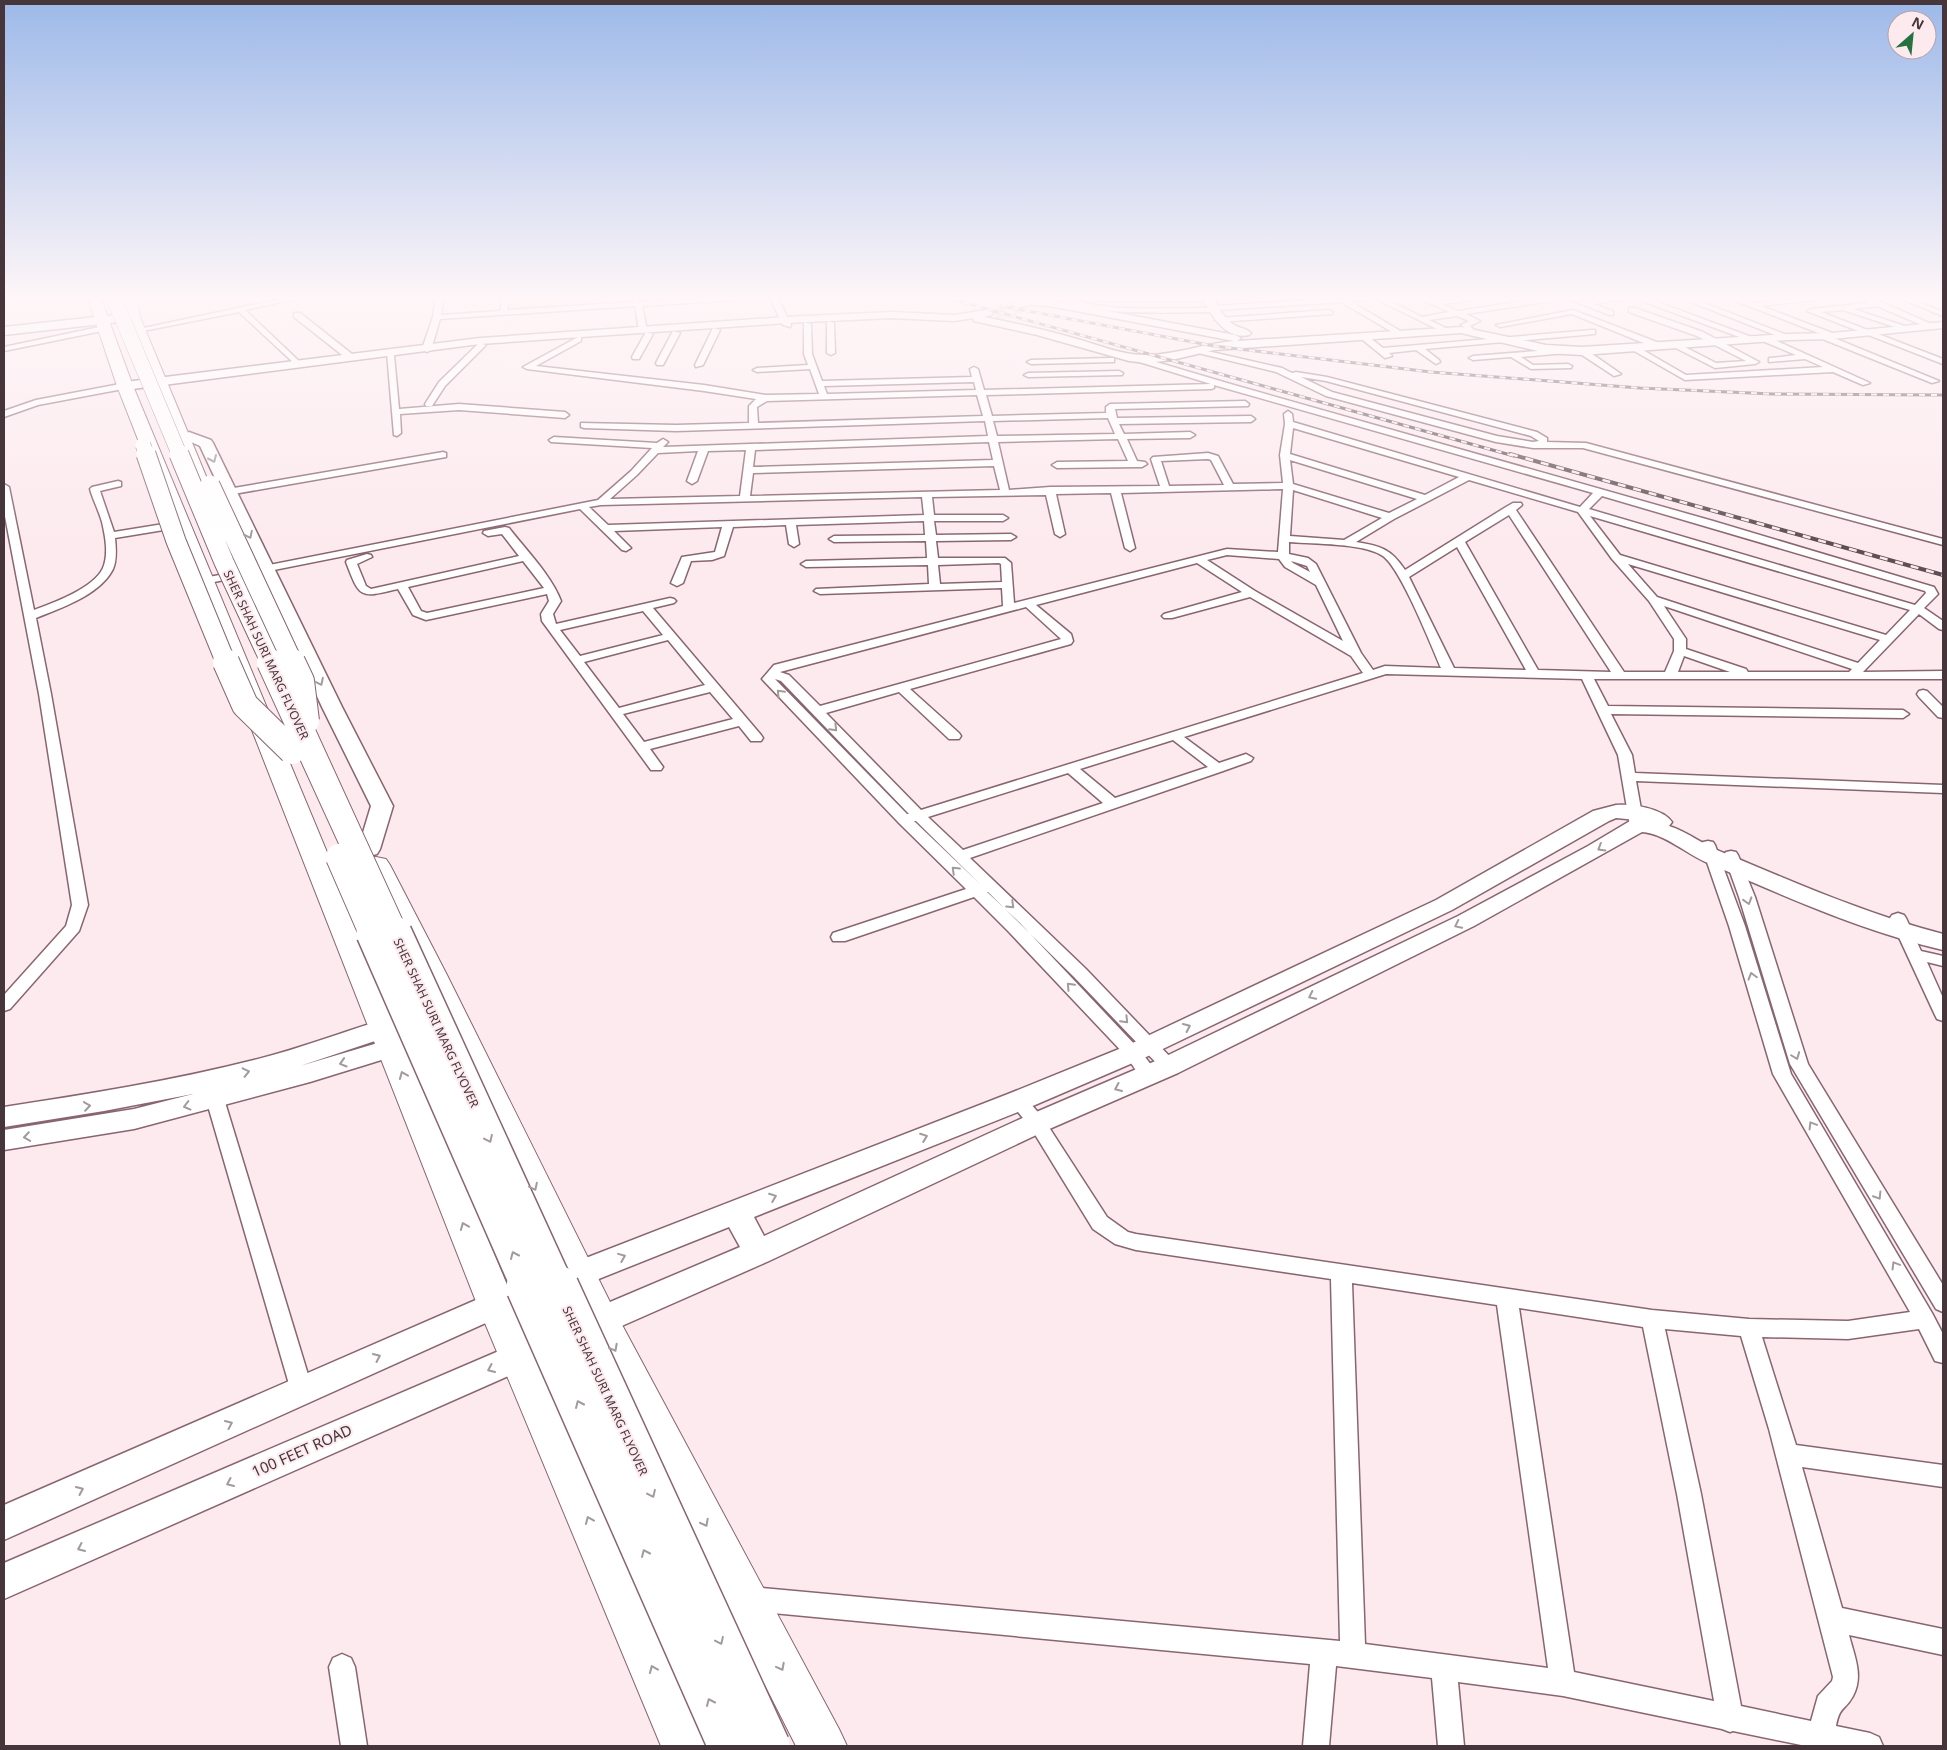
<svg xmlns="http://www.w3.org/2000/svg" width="1947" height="1750" viewBox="0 0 1947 1750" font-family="'Noto Sans',sans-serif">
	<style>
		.green { fill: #ffdabe }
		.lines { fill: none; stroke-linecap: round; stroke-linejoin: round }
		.secondary-tunnel { stroke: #d8c6cb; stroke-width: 12; stroke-dasharray: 12 6; stroke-linecap: butt }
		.street-casing { stroke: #896570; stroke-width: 3 }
		.secondary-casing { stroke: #896570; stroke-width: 3 }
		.primary-casing { stroke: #896570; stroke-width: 3 }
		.highway-casing { stroke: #896570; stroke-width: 2 }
		.street { fill: #fff; fill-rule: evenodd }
		.secondary { fill: #fff; fill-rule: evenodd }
		.primary { fill: #fff; fill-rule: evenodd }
		.highway { fill: #fff; fill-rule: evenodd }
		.rail-far1-casing { stroke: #5f4e53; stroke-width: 3 }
		.rail-casing { stroke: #5f4e53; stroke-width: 4 }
		.rail-far1 { stroke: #fceaef; stroke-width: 2; stroke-dasharray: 6; stroke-linecap: butt }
		.rail { stroke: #fceaef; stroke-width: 2.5; stroke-dasharray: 8; stroke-linecap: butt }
		.highway-bridge-far4-casing { stroke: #896570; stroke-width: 16; stroke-linecap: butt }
		.highway-bridge-far3-casing { stroke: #896570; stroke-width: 21; stroke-linecap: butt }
		.highway-bridge-far2-casing { stroke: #896570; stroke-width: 28; stroke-linecap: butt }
		.highway-bridge-far1-casing { stroke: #896570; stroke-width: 36; stroke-linecap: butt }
		.highway-bridge-casing { stroke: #896570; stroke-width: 46; stroke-linecap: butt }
		.highway-bridge-far4 { stroke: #fff; stroke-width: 15 }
		.highway-bridge-far3 { stroke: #fff; stroke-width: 19 }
		.highway-bridge-far2 { stroke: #fff; stroke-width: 26 }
		.highway-bridge-far1 { stroke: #fff; stroke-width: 33 }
		.highway-bridge { stroke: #fff; stroke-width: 43 }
		.oneway { stroke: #a29a9c }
		.labels { text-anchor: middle; stroke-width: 4; stroke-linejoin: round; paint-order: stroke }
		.street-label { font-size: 12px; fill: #46353a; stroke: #fceaef }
		.near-street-label { font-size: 15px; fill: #46353a; stroke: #fceaef }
	</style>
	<rect width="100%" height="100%" fill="#fceaef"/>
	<path class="green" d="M517,296H567L568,308L516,310Z"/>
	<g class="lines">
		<path class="secondary-tunnel" d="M995,314L1026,305"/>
		<g class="street-casing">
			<path id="street" d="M295,296H308L245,310L300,362L301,364L297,366L239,312L138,332L134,330Z
				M436,296H444L441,315L500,311L503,296H510L507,310L634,302L633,296H639L641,302L735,296H768L764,298L642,306L647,330L643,332L639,330L635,306L440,319L431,350L427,352L423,350V346L433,317Z
				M769,296H777L791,325L790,327L783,325Z
				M1380,296L1422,317L1449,312L1413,296C1421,296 1428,300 1435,301C1454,301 1472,295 1491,296L1487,298L1442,304L1458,311L1552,297L1556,299L1552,301L1466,314L1480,321L1470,326L1475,331L1471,333L1461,325L1469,321L1457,316L1429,320L1448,329V333H1445L1376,299L1350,301L1402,332L1403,334L1399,336L1341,302L1219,310L1215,312C1186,312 1080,317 1062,299L1066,297C1108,314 1165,307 1211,308L1214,306Z
				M1561,296H1571L1585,301L1621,296H1641L1757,339L1750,341L1634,298L1593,304L1613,311V315H1610Z
				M1676,296H1686L1792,337L1785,339Z
				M1723,296H1733L1753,303L1813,296H1832L1829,298L1761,306L1835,334L1834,338L1939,381L1932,383L1820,338L1821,334Z
				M1894,296H1904L1943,312V316Z
				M1090,297H1209L1213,299L1209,301H1090Z
				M1867,299L1881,302L1936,326L1929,328L1877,306L1853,309L1911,328L1904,330L1843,310L1821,312L1943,359V364L1807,311L1811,309L1868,303Z
				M1629,308H1635L1703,332L1759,362L1755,364L1715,368L1670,345L1677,343L1716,363L1746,361L1697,336L1629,312Z
				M1329,310L1333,312L1332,314L1219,322L1215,320L1219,318Z
				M1573,310L1662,344L1663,346L1656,348L1572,314L1500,327L1496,325Z
				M294,313H300L352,354V358H346L294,317Z
				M827,321L834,323L835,353L831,355L827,353Z
				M804,322L811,324L812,354L822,381L972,377L970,369L974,367L978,369L984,390L1211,384L1133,360V356H1136L1227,383L1713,521L1934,587L1938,594L1924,608L1943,621V630L1939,629L1919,614L1863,672L1943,671V679H1594L1608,706L1903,710L1909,714L1903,718L1611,714L1632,755L1635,773L1943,785V793L1636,781L1644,826L1642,829H1632L1630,826L1618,755L1582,679L1386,674L1184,737L1219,763L1246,754L1253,758L1251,761L1223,771L970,858L1086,969L1175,1062L1178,1066L1175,1070L1169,1072L1163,1070L1074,977L988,892H987L1020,923L1139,1049L1158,1074L1155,1078C1141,1083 1135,1068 1127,1057L1008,931L974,897L845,941H833L831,937L833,933L966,889L899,823L762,679L774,665L1003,606L1002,588L820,594L814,591L816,589L929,584L928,565L806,567L801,564L806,561L927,558L926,541L834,542L829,539L834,536L925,535L924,521L796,525L799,544L794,547L789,544L786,525L733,527L724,556L712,560L691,561L683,583L677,586L671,583L682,557L715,552L722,527L614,531L631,548L626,551L622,550L580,509L204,584L199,581L204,578L598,500L631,471L652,448L551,442L549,440L554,437L657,443L663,439L668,442L663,447L988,436L985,421L676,431L584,428L581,427V423L676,425L749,423V406L756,399L704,391L527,369L523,367L578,337H581V341L536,366L704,385L766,395L819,394L810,369L757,372L753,370L757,368L808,365L804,354ZM974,382L976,390L827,394L824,386ZM1214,385L1221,387L1593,493L1580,507L1293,422L1292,414L1288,411L1284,414L1285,424L1280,455L1283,483L1233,484L1218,456L1208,453L1153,457L1151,459L1160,486L1050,487L1009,490L998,442L1118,439L1128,461L1057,462L1052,465L1057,468L1142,467L1147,464L1145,462L1137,461L1127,439L1190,438L1195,435L1190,432L1124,434L1119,424L1251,422L1255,419L1251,416L1117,418L1115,409L1248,406L1249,404L1245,401L1110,404L1106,407V413L992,416L986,395L1211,389L1214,388ZM977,395L983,416L758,423L757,407L767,401ZM1108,418L1115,434L997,436L993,421ZM1293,428L1459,477L1425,495L1290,454ZM989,442L993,460L753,467L755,450ZM746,450L740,496L610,499L637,475L658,453L698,451L687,481L692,484L697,481L708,451ZM1208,459L1211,460L1224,485L1169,486L1161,461ZM1290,460L1417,499L1389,513L1293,484ZM994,466L1000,490L750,496L753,473ZM1469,480L1578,512L1612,559L1649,601L1674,639V651L1665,672H1624L1516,510L1522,505L1521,503H1513L1506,507L1405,570C1391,549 1381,546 1356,542L1394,519ZM1283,489L1278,552L1227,549L1014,603L1011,563L1005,558H938L936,541L1011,540L1016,537L1011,534L936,535L934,521H1003L1008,518L1003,515H934L932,497L1046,495L1055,534L1060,537L1065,534L1056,494L1111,493L1125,548L1130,551L1135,548L1121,493ZM1293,490L1382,518L1344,540L1290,536ZM1602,496L1925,591L1926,593L1915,605L1589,509ZM922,497L924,515L608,525L589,507L601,505ZM1509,515L1611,672L1538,670L1465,542ZM1590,516L1910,610L1886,635L1620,555ZM1289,542C1313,544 1364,543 1383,556C1401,569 1431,645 1441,668L1385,666L1373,670L1361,653L1316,564L1308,558L1289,554ZM1457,547L1526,670L1454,668L1409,577ZM1227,555L1279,559L1285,567L1316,585L1343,641L1255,591L1207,560ZM1291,561L1307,566L1310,572L1293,563ZM999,563L1001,564L1002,582L940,584L938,565ZM1197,563L1242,592L1164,614L1162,616L1164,618H1172L1250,597L1351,656L1363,673L921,810L826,713L899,692L949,739H959L961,736L959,733L910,689L1071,644L1073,641L1071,634L1036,605ZM1628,564L1880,640L1858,663L1657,597ZM1664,606L1852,669L1849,672H1748L1746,669L1686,649V639ZM1026,607L1061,639L820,706L789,675L780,672ZM1684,656L1730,672H1678ZM775,679L781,681L909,814H907ZM1173,740L1208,767L1115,798L1080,769ZM1068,773L1103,803L963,850L928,817ZM914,821H916L981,885Z
				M104,326H107V330L4,351V347Z
				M713,328L720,330L703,365L696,367L695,365Z
				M1592,330H1595V334L1425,349L1439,360L1440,362L1436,364L1416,350L1389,353L1392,356L1385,358L1358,336L1365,334L1383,348Z
				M673,331L680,333L663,365H657L656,363Z
				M646,332L653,334L639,359H633L632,357Z
				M1760,336H1766L1870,383L1863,385L1833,372L1685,380L1629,348L1636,346L1686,375L1823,367L1805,359L1769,362V358H1772L1796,355L1760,340Z
				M479,343L486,345L445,386L432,406H426L425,404L439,382Z
				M1194,348L1282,368L1292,373L1296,372L1327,377L1537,432L1547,438V442L1586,443L1943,539V545L1583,448H1533L1496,442L1326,396L1276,372L1194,352ZM1301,377L1326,381L1531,436L1539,441L1533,442L1497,436L1332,392Z
				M1563,349H1566V353L1521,357L1533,365L1568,364L1572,366L1571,368L1531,369L1511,357L1473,360L1469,358L1473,356Z
				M1579,349H1585L1621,374L1614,376L1579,353Z
				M387,353L394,355L399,409L459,404L565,412L569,415L565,418L459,410L400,414L401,433L397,436L394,435Z
				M1111,358H1114V362L1031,364L1027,362L1031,360Z
				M1119,371L1123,373L1122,375L1028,377L1024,375L1028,373Z
				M125,383L129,386L128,388L38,405L4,417V411L36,400Z
				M443,452L446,453V457L228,495L223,492L228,489Z
				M118,481L121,482V486L100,491L114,532L182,521L187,524L182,527L115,538C116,548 117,560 113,569C100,595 61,608 36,618L51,694L88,905L79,931L10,1009L4,1011V995L66,926L72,905L39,694L4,511V484L9,487L34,610C53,603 94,588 103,568C109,554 105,535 102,522C99,511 93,500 90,489L92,487Z
				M505,527L509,528C526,550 551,575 561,601L553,614L556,624L670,598L674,599L676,601L674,603L653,608L761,735L763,738L761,741H751L739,726L650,749L663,767L661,770H651L542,621L541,614L549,601L547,594L426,620L413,615L398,589C360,598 360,599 346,562L347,560L367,554L371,555L372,557L357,564L366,586L371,589L519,556L502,534L488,536L483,533L484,531ZM523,561L544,588L427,613L421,611L408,587ZM643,611L663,635L580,656L560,630ZM668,640L705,685L619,708L584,662ZM710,692L733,719L644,742L623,714Z
				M1923,690L1927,691L1943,707V718L1938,717L1919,697L1917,694L1919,691Z
				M1708,841L1713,842L1715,845L1745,926L1791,1074L1932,1313L1943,1334V1363L1935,1361L1919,1329L1848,1339L1762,1337L1796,1445L1943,1465V1487L1802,1467L1842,1608L1943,1629V1655L1849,1635C1854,1655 1864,1676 1853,1696C1845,1711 1840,1705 1836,1726L1870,1733L1879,1737L1883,1746H1806L1733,1731L1730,1732L1722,1729L1563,1696L1458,1682L1464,1746H1438L1432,1678L1336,1666L1329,1746H1303L1310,1664L751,1611L742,1608L739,1599L742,1590L751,1587L1340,1641L1331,1279L1136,1250L1115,1244L1093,1229L1031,1128L1009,1101L1012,1096L1018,1094L1024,1096L1043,1118L1107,1217L1128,1232L1136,1234L1652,1310L1749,1319L1848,1321L1910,1312L1773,1074L1729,926L1701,845L1703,842ZM1352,1283L1497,1305L1548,1668L1365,1644ZM1519,1308L1643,1327L1677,1494L1714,1701L1574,1672ZM1665,1329L1741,1336L1769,1429L1833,1677L1832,1681L1818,1696L1811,1721L1741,1706L1701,1494Z
				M1731,851L1736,852L1738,855L1755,897L1808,1064L1943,1285V1312L1936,1309L1790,1064L1739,897L1724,855L1726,852Z
				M1898,913L1904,915L1906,918L1921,951L1943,956V966L1927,962L1943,998V1021L1937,1019L1935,1015L1890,918L1892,915Z
				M215,1092L221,1094L224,1099L313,1391L310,1398L302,1401L294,1398L291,1391L206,1099L209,1094Z
				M342,1654L351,1658L355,1667L367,1746H341L329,1667L333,1658Z"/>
		</g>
		<g class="secondary-casing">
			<path id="secondary" d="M1202,296H1212C1218,307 1224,319 1236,326C1241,328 1247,329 1251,333L1249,335C1226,341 1209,313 1202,296Z
				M1030,299L1050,300L1235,335L1241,338L1237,341L1461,327L1546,345L1582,347L1788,334L1832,333L1943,322V328L1832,339L1788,340L1582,355L1546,353L1461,333L1214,350L1172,360L1147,363L1129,361L1037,335L974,321L973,318L954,321L891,318L786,323L480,344L125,390L119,386L125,382L480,338L786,317L891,312L954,315L987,310L993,313L991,315L984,317C1015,323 1046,330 1077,339C1099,345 1124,356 1147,355C1176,355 1205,343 1234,341L1050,306L1030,305L1017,308L1012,305L1013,303Z
				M189,432L211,440L213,443L342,707L393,806L380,849L377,854L369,856L361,854L358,849L371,806L322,707L200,446L184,439L182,436Z
				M1616,805C1633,804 1662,808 1672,822L1669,826C1688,832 1705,846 1724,853C1796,883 1868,915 1943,934V950C1862,931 1784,896 1708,863C1686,854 1666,834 1642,832L1474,926L1178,1073L1047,1130L769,1261L599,1336L588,1339L577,1336L572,1326L577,1316L740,1247L729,1227L566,1292L555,1288L551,1279L555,1270L1008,1094L1124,1047L1436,900L1593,811ZM1616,818L1637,820L1630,821L1588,846L1458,916L1160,1059L1027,1116L764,1236L754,1217L1028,1108L1142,1059L1452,910L1609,821Z
				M399,1015L408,1018L412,1024L408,1030L300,1066L408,1034L417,1037L421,1043L417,1049L310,1082L134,1129L4,1150V1130L134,1109L193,1094L104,1111L4,1127V1107C88,1094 171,1081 254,1060C303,1048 350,1029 399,1015Z
				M508,1286L519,1290L524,1299L519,1308L4,1540V1505Z
				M529,1338L540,1342L545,1352L540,1362L4,1599V1563Z"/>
		</g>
		<g class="primary-casing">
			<path id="primary" d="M133,313L139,317L137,320L4,335V327Z"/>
		</g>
		<g class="highway-casing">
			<path id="highway" d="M87,296H100L133,386L515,1304L711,1746H661L477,1304L117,386Z
				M123,296H136L140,317L208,481L205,485L199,486L193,485L190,481L126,317Z
				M251,589L258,591L261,595L303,686L300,691L292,693L284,691L281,686L241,595L244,591Z
				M376,857L386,859L390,865L447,975L613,1308L839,1729L847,1746H796L585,1332L417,975L362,865L366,859Z"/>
		</g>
		<use href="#street" class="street"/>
		<use href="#secondary" class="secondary"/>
		<use href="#primary" class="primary"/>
		<use href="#highway" class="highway"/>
		<g class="rail-far1-casing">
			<path id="rail-far1" d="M941,296L1514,456
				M1001,306L1214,346L1431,372L1640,388L1773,394L1943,395"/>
		</g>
		<g class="rail-casing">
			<path id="rail" d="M1510,454L1943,575"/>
		</g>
		<use href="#rail-far1" class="rail-far1"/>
		<use href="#rail" class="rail"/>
		<g class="highway-bridge-far4-casing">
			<path id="highway-bridge-far4" d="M113,296L180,456
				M143,445L147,456"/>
		</g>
		<g class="highway-bridge-far3-casing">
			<path id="highway-bridge-far3" d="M146,454L176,541L226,663
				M179,454L224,562L271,663
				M210,485L293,663"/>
		</g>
		<g class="highway-bridge-far2-casing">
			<path id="highway-bridge-far2" d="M226,662L245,705L292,751
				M270,662L395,935
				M292,662L301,681L306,721
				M339,857L373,935"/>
		</g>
		<g class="highway-bridge-far1-casing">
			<path id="highway-bridge-far1" d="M373,933L529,1289
				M395,933L558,1289"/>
		</g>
		<g class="highway-bridge-casing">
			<path id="highway-bridge" d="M528,1287L730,1746
				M557,1287L768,1746"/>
		</g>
		<use href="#highway-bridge-far4" class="highway-bridge-far4"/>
		<use href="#highway-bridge-far3" class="highway-bridge-far3"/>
		<use href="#highway-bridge-far2" class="highway-bridge-far2"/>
		<use href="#highway-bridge-far1" class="highway-bridge-far1"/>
		<use href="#highway-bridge" class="highway-bridge"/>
	</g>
	<defs><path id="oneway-chevron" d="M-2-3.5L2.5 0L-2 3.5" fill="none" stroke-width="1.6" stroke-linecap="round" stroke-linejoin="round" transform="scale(1.25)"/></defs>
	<g class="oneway">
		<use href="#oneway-chevron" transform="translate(213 459) rotate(66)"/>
		<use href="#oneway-chevron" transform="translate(249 535) rotate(64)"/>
		<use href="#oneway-chevron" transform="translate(320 682) rotate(64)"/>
		<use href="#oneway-chevron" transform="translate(780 693) rotate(-134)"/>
		<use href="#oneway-chevron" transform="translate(834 728) rotate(46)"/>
		<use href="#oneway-chevron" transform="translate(1601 848) rotate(149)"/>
		<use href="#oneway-chevron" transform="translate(955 870) rotate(-136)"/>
		<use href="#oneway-chevron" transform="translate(1748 901) rotate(73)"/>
		<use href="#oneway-chevron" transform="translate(1011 905) rotate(44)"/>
		<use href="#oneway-chevron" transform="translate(1458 925) rotate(154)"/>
		<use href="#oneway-chevron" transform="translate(1752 976) rotate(-106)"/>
		<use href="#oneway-chevron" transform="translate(1070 986) rotate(-133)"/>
		<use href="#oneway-chevron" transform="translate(1312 996) rotate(154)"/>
		<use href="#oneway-chevron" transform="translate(1125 1020) rotate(46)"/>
		<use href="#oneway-chevron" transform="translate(1187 1027) rotate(-25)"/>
		<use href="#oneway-chevron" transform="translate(1796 1056) rotate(69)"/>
		<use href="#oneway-chevron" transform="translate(343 1063) rotate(163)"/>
		<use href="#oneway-chevron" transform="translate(246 1072) rotate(-13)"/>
		<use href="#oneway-chevron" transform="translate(403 1075) rotate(-112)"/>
		<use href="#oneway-chevron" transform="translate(1118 1088) rotate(156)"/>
		<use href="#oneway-chevron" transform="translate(87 1106) rotate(-8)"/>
		<use href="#oneway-chevron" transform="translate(187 1106) rotate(166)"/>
		<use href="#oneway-chevron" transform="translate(1812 1125) rotate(-121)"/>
		<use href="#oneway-chevron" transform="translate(27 1137) rotate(171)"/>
		<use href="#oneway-chevron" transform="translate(924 1137) rotate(-21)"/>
		<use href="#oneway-chevron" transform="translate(489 1139) rotate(65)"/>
		<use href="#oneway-chevron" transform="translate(534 1187) rotate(64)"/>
		<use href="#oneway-chevron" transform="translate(1878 1196) rotate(58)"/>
		<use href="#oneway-chevron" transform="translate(773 1197) rotate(-21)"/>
		<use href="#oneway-chevron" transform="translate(464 1226) rotate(-112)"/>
		<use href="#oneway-chevron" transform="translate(514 1255) rotate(-114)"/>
		<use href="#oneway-chevron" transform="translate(622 1257) rotate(-22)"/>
		<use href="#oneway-chevron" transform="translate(1895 1265) rotate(-121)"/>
		<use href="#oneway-chevron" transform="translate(614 1348) rotate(62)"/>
		<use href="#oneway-chevron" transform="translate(377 1357) rotate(-24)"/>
		<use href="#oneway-chevron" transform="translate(491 1369) rotate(156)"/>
		<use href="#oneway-chevron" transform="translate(579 1404) rotate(-114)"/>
		<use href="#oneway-chevron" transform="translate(229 1424) rotate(-24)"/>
		<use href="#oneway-chevron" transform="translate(230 1483) rotate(156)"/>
		<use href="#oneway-chevron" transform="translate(80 1490) rotate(-24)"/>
		<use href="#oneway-chevron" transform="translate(652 1494) rotate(65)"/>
		<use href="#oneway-chevron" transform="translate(589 1520) rotate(-113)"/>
		<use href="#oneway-chevron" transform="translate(705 1523) rotate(62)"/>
		<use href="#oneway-chevron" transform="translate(81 1548) rotate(156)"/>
		<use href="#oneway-chevron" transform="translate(645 1553) rotate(-114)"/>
		<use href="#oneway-chevron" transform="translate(720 1641) rotate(65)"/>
		<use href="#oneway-chevron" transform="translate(781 1667) rotate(62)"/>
		<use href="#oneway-chevron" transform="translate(653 1669) rotate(-113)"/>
		<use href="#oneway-chevron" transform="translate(710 1702) rotate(-114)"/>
	</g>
	<linearGradient id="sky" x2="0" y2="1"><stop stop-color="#9db9e9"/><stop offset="0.55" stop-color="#fef6f8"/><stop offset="1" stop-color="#fef6f8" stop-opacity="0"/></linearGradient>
	<rect width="1947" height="541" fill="url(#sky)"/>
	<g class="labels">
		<g class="street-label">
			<text transform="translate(266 655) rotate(65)" y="4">SHER SHAH SURI MARG FLYOVER</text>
			<text transform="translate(436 1023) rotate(65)" y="4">SHER SHAH SURI MARG FLYOVER</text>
			<text transform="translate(605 1391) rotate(65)" y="4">SHER SHAH SURI MARG FLYOVER</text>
		</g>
		<g class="near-street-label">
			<text transform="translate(302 1451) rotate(-24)" y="5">100 FEET ROAD</text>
		</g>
	</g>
	<rect width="1947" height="1750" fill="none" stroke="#46353a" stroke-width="10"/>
	<g transform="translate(1912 35) rotate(27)"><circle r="24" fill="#fceaef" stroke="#b3a2a7"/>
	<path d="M0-4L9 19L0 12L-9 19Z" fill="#267140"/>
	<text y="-8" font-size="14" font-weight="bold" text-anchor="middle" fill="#46353a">N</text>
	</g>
</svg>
